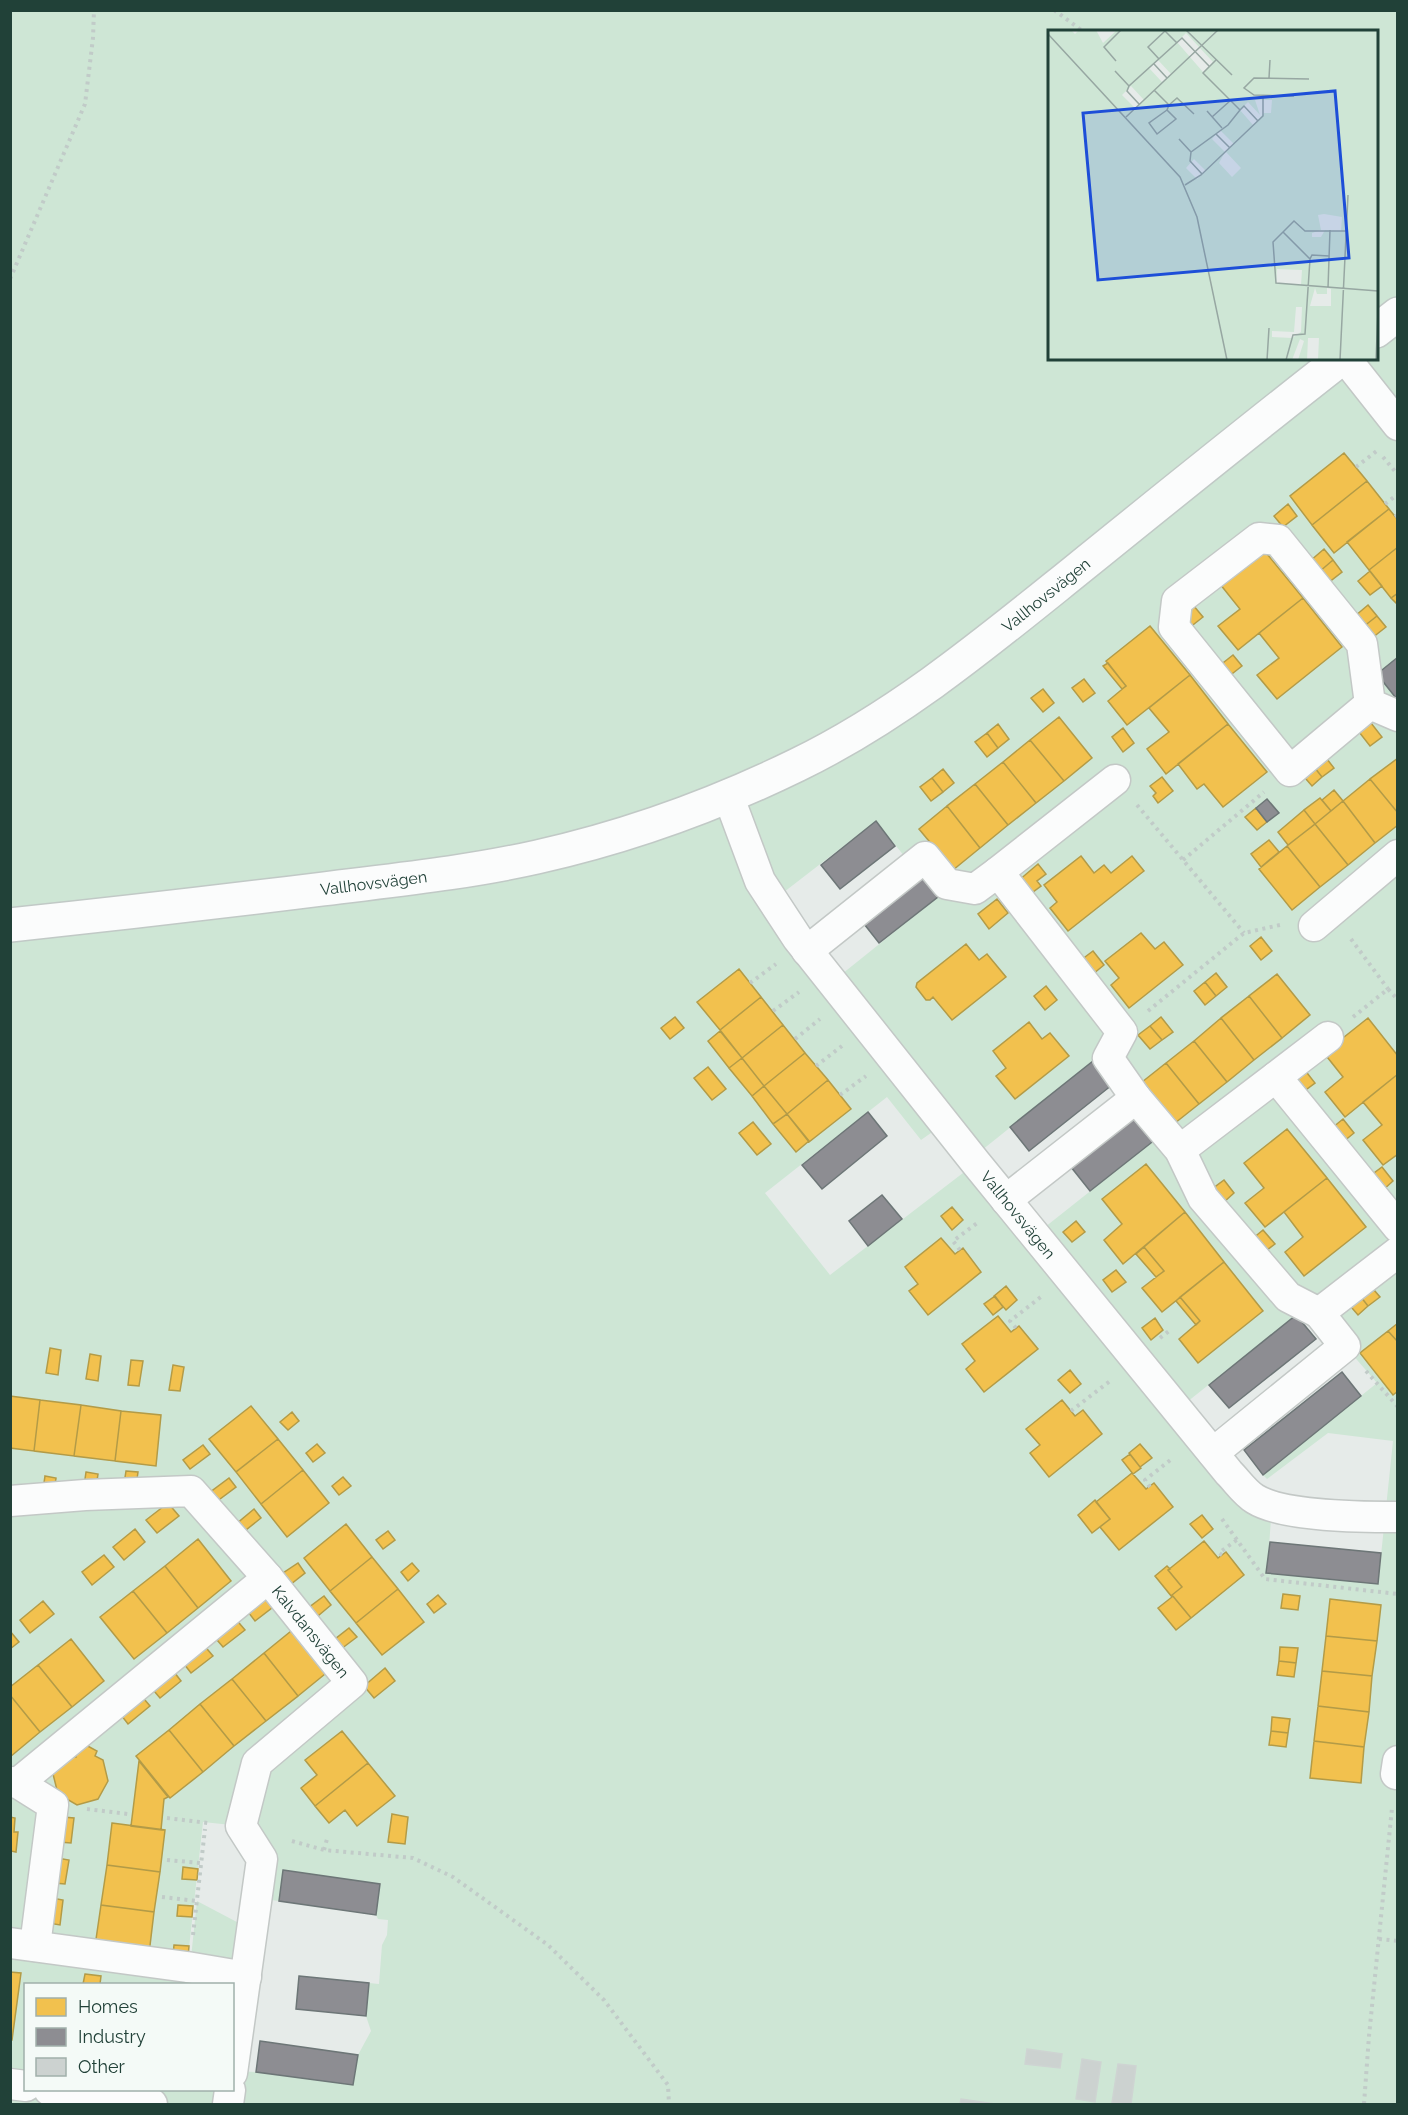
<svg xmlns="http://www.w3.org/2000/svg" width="1408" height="2115" viewBox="0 0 1408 2115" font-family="Raleway,sans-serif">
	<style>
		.green { fill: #cee6d5; fill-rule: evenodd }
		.homes { fill: #f2c14e; stroke: #b39b47; stroke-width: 1.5 }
		.industry { fill: #8d8d92; stroke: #6d7677; stroke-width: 1.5 }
		.building { fill: #ccd2d0; stroke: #ced4d2; stroke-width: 1.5 }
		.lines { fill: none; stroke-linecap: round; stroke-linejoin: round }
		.street-casing { stroke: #c3c8c6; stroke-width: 33 }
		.secondary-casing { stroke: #c1c9c6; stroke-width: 36 }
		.path { stroke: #c1cbc8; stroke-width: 4; stroke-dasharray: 3 4.5; stroke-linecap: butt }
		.street { stroke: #fbfcfc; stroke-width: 30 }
		.secondary { stroke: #fbfcfc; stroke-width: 33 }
		.labels { text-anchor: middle; stroke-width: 6; stroke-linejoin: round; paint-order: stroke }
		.street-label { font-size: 16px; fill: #214138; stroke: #f4faf7 }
		.inset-road { fill: none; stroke: #97a7a2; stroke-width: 1.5 }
		.view { fill: #1d4ed8; fill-opacity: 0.15; stroke: #1d4ed8; stroke-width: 3 }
		.inset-edge { fill: none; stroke: #214138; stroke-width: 3 }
	</style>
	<rect width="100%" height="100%" fill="#e6ebe9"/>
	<path class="green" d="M11,11H1397V2104H995L961,2099L960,2104H11ZM1050,32H1376V358H1050ZM1059,717L1091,758L952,870L919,829ZM876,821L913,867L943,893L832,982L784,892ZM1097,1058L1156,1139L1035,1235L976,1163L830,1275L765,1193L887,1097L921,1140L945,1123L972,1158ZM1296,1315L1345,1346L1377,1383L1263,1475L1267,1479L1328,1433L1393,1441L1378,1584L1267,1573L1272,1506L1177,1410ZM203,1822L241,1826L257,1898L279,1901L283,1870L380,1884L376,1915L378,1919L388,1920L387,1935L382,1945L379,1984L369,1983L366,2016L371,2031L358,2055L353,2085L256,2072L233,2071L252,1930L197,1901L190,1967L187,1966ZM26,1984H232V2090H26Z"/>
	<path class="homes" d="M1344,453L1367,481L1312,525L1290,496Z
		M1367,481L1389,509L1334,553L1312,525Z
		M1288,504L1297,516L1283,527L1274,516Z
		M1389,509L1398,520V547L1369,570L1347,542Z
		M1398,547V593L1391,598L1369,570Z
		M1263,549L1303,598L1238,650L1218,626L1240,609L1220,584Z
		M1324,549L1333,560L1319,572L1310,561Z
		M1333,560L1342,572L1328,583L1319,572Z
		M1370,571L1382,586L1370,595L1358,581Z
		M1398,593V605L1391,598Z
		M1303,598L1342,647L1277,699L1257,675L1279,658L1259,633Z
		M1193,605L1203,617L1189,628L1179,617Z
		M1368,605L1377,616L1363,627L1355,616Z
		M1377,616L1386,627L1372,638L1363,627Z
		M1150,626L1190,675L1127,725L1108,701L1126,686L1106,661Z
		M1233,655L1242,666L1228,677L1219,666Z
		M1108,663L1126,686L1122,689L1103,666Z
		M1190,675L1228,724L1166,774L1147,749L1169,732L1149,708Z
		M1084,679L1095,693L1083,702L1072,688Z
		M1043,689L1054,703L1043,712L1031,698Z
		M1059,717L1092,758L1064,781L1030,740Z
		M1371,723L1382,737L1370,746L1359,732Z
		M998,724L1009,739L998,748L987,733Z
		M1228,724L1267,772L1223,807L1204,784L1197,789L1178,764Z
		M1123,728L1134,743L1123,752L1112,737Z
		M987,733L998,748L987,757L975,742Z
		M1030,740L1064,781L1036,803L1003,762Z
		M1323,754L1334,768L1322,777L1311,763Z
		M1398,758V813L1370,779Z
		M1003,762L1036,803L1008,825L975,784Z
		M1311,763L1322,777L1312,786L1300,772Z
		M943,769L954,783L943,792L932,778Z
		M1162,777L1173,791L1158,803L1153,796L1156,793L1150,786Z
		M932,778L943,792L931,801L920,787Z
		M1370,779L1398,813V825L1375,843L1343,801Z
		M975,784L1008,825L980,848L947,806Z
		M1334,790L1343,801L1331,811L1322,800Z
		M1320,798L1331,811L1315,824L1304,810Z
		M1343,801L1375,843L1348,865L1315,824Z
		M947,806L980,848L953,870L919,829Z
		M1256,808L1267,822L1257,830L1245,817Z
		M1304,810L1315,824L1288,845L1278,832Z
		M1315,824L1348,865L1320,887L1287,846Z
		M1269,840L1279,852L1261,867L1251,854Z
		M1287,846L1320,887L1292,910L1259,869Z
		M1081,856L1094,873L1104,865L1111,873L1132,856L1144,871L1068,931L1050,908L1057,902L1044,885Z
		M1038,864L1046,874L1037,881L1041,886L1029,895L1018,881Z
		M997,899L1008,913L989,929L978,914Z
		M1141,933L1155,949L1164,942L1183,965L1129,1008L1111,985L1119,978L1105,961Z
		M1261,937L1272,951L1261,960L1250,946Z
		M966,944L979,960L987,954L1006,977L952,1020L933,997L930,1000H926L916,987L917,983Z
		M1093,951L1104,965L1093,974L1081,960Z
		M739,969L761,997L720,1030L697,1002Z
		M1216,973L1227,987L1216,996L1205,982Z
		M1277,974L1310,1015L1282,1038L1249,996Z
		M1205,982L1216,996L1205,1005L1194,991Z
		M1046,986L1057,1000L1045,1010L1034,996Z
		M1249,996L1282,1038L1254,1060L1221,1018Z
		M761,997L783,1025L742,1058L720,1030Z
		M675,1017L684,1028L670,1039L661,1028Z
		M1161,1017L1173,1032L1162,1040L1150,1026Z
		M1221,1018L1254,1060L1227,1082L1194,1041Z
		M1368,1018L1398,1056V1074L1345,1117L1325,1092L1343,1077L1324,1053Z
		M1029,1022L1042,1039L1050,1033L1069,1056L1015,1099L996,1076L1006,1068L993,1051Z
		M783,1025L805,1053L764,1086L742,1058Z
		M1150,1026L1162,1040L1150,1049L1138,1035Z
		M720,1031L742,1058L729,1068L708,1041Z
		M1194,1041L1227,1082L1199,1104L1166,1063Z
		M805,1053L828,1080L787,1114L764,1086Z
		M742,1058L764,1086L752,1096L729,1068Z
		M1166,1063L1199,1104L1170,1127L1137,1086Z
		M708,1067L726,1089L712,1100L694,1078Z
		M1304,1069L1315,1083L1303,1092L1292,1078Z
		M1398,1074V1154L1383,1165L1363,1140L1382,1125L1363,1102Z
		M828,1080L851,1109L809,1142L787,1114Z
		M764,1086L787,1114L773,1124L752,1096Z
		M787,1114L809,1141L796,1152L773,1124Z
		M1343,1119L1354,1133L1343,1142L1332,1128Z
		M753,1122L771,1144L757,1155L739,1133Z
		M1287,1129L1327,1178L1265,1227L1245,1203L1264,1188L1244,1163Z
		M1146,1164L1185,1212L1123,1264L1104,1240L1122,1224L1102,1199Z
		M1382,1167L1393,1181L1382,1191L1370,1176Z
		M1327,1178L1366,1227L1304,1276L1285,1252L1303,1237L1284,1212Z
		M1224,1180L1234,1193L1223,1203L1212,1189Z
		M952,1207L963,1220L952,1230L941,1216Z
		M1185,1212L1224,1262L1162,1312L1142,1288L1164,1271L1144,1247Z
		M1076,1221L1085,1232L1072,1242L1063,1232Z
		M1263,1230L1275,1244L1263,1253L1252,1239Z
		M941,1238L955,1254L963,1248L981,1272L928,1315L909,1291L918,1284L905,1267Z
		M1144,1247L1164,1271L1156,1277L1136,1254Z
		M1224,1262L1263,1311L1198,1363L1179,1339L1200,1321L1180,1297Z
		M1116,1270L1126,1282L1112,1292L1103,1280Z
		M1368,1283L1380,1297L1368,1306L1357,1292Z
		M1006,1286L1017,1300L1006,1310L994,1296Z
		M1357,1292L1368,1306L1358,1315L1346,1301Z
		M995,1296L1003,1307L993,1315L984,1304Z
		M1180,1297L1200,1321L1196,1325L1176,1301Z
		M998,1316L1011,1332L1019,1326L1038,1349L984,1392L966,1369L975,1361L962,1344Z
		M1155,1318L1163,1330L1151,1340L1142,1328Z
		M1398,1323V1342L1388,1331Z
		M1388,1331L1398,1342V1391L1393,1395L1360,1353Z
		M50,1348L61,1350L58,1375L46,1373Z
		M90,1354L101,1356L98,1381L86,1379Z
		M131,1360L143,1361L139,1386L128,1385Z
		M173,1365L184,1367L180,1391L169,1390Z
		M1070,1370L1081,1384L1070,1393L1058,1380Z
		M10,1396L40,1400L34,1451L10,1448Z
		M40,1400L81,1405L74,1456L34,1451Z
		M1062,1400L1075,1416L1083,1410L1102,1434L1049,1477L1030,1453L1040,1445L1026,1429Z
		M81,1405L121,1411L115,1461L74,1456Z
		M251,1406L278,1439L236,1472L209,1439Z
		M121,1411L161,1415L156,1466L115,1461Z
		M292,1412L299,1421L288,1430L280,1422Z
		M278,1439L303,1470L261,1504L236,1472Z
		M317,1444L325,1453L313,1462L306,1453Z
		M1140,1444L1152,1458L1140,1467L1129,1453Z
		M203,1445L210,1454L190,1469L183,1460Z
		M1130,1454L1141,1468L1133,1474L1122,1460Z
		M303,1470L329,1503L287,1537L261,1504Z
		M126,1471L138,1472L136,1486L124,1484Z
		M86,1472L98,1474L96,1487L84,1486Z
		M1132,1473L1146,1489L1154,1483L1173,1507L1119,1550L1100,1527L1110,1519L1096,1502Z
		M45,1476L56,1478L54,1492L43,1490Z
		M343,1477L351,1486L339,1495L332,1486Z
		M229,1478L236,1487L216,1502L209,1493Z
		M1095,1500L1110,1519L1092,1533L1078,1515Z
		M168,1503L179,1516L157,1533L146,1520Z
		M254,1509L261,1518L241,1534L235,1525Z
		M1202,1515L1213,1529L1202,1538L1190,1524Z
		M346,1524L372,1557L330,1591L304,1558Z
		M135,1529L145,1542L124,1560L113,1547Z
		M388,1531L395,1540L383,1549L376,1540Z
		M198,1539L231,1581L198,1608L165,1566Z
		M1204,1541L1218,1558L1226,1552L1244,1575L1191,1618L1172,1595L1182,1587L1168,1570Z
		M104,1555L114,1567L92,1585L82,1572Z
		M372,1557L398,1589L356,1623L330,1591Z
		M298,1563L305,1573L286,1588L277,1577Z
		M412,1563L419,1571L408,1581L401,1572Z
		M165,1566L198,1608L167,1633L133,1591Z
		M1167,1566L1170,1569L1168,1570L1182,1587L1172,1595L1191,1618L1176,1630L1158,1608L1172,1597L1155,1576Z
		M398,1589L424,1622L382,1655L356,1623Z
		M133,1591L167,1633L134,1659L100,1617Z
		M267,1591L277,1604L255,1621L245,1608Z
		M1283,1594L1300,1596L1298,1610L1281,1608Z
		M438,1595L446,1604L434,1613L427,1604Z
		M324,1596L331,1605L312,1621L304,1611Z
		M1330,1599L1381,1605L1377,1641L1326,1636Z
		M43,1601L54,1614L30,1633L20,1620Z
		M234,1617L245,1630L223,1647L212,1634Z
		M296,1627L330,1670L298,1696L264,1653Z
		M349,1628L357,1637L337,1652L330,1643Z
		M10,1631L19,1642L10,1649Z
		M1326,1636L1377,1641L1372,1676L1322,1671Z
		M71,1639L104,1681L72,1707L38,1665Z
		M202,1643L213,1656L191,1673L181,1660Z
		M1280,1647L1298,1648L1296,1663L1279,1661Z
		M264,1653L298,1696L266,1721L232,1679Z
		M1279,1661L1296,1663L1294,1677L1277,1675Z
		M38,1665L72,1707L40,1732L10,1695V1687Z
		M171,1668L181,1681L160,1698L149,1685Z
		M385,1668L395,1681L374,1698L364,1686Z
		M1322,1671L1372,1676L1369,1712L1318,1706Z
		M232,1679L266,1721L234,1746L200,1704Z
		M139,1693L150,1706L128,1724L118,1711Z
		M10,1695L40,1732L10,1757Z
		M200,1704L234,1746L203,1772L169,1730Z
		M1318,1706L1369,1712L1364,1747L1314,1741Z
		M1272,1717L1290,1719L1288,1733L1271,1731Z
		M169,1730L203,1772L170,1798L136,1756Z
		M342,1731L368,1763L315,1806L301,1788L317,1775L305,1760Z
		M1271,1731L1288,1733L1286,1747L1269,1745Z
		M1314,1741L1364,1747L1361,1783L1310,1778Z
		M84,1744L97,1751L95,1756L103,1760L108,1781L98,1799L77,1805L58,1794L53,1774L68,1758L76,1757L71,1748Z
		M139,1761L168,1797L164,1799L161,1830L131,1826Z
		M368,1763L395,1796L357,1826L345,1810L329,1823L315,1806Z
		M392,1814L408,1817L405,1844L388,1842Z
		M10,1817L15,1818L14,1832H18L16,1852L11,1851L10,1853Z
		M63,1817L74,1818L71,1843L59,1842Z
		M112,1823L165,1830L160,1872L107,1865Z
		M57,1858L69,1860L65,1884L54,1883Z
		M107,1865L160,1872L154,1912L101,1905Z
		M183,1867L198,1869L197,1880L182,1879Z
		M52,1898L63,1900L60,1925L48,1923Z
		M101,1905L154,1912L149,1954L95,1946Z
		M178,1905L193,1906L192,1917L177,1916Z
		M174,1945L189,1946L188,1958L173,1956Z
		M10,1972L21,1973L12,2040H10Z
		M85,1974L101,1976L100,1984H83Z"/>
	<path class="industry" d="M1398,657V697L1396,698L1377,674Z
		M1267,799L1279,813L1267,822L1256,808Z
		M876,821L895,846L840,889L821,865Z
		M925,869L943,893L879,943L861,920Z
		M1098,1057L1117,1081L1029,1151L1010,1127Z
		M868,1112L887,1136L822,1189L802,1165Z
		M1136,1115L1156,1139L1090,1191L1071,1167Z
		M882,1195L902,1219L868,1246L849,1221Z
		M1296,1315L1316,1339L1229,1408L1209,1385Z
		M1342,1372L1361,1396L1263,1475L1244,1450Z
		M1270,1542L1381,1553L1378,1584L1266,1573Z
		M283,1870L380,1884L376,1915L279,1901Z
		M299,1976L369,1983L366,2016L296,2009Z
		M260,2041L358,2055L353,2085L256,2072Z"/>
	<path class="building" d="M1027,2049L1062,2054L1060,2068L1025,2064Z
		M1082,2059L1101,2062L1095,2102L1076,2099Z
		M1118,2064L1136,2066L1131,2104L1112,2103Z
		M961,2099L995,2104H960Z"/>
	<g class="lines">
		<g class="street-casing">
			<g id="street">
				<path d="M1345,358L1398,425"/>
				<path d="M1370,704L1362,644L1278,540L1259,538L1177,601L1174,627L1290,771L1370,704L1398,716"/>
				<path d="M1115,780L998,872L1122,1032L1108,1058L1136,1098L1180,1150L1203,1198L1288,1297L1319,1313"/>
				<path id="s1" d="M728,795L760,881L798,939L976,1163L1229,1473C1237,1481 1245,1493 1255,1499C1284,1517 1363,1517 1398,1517"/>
				<path d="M1314,926L1398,855"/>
				<path d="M807,951L925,857L947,884L975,889L998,872"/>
				<path d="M1276,1077L1398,1227"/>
				<path d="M1180,1150L1328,1037"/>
				<path d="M1006,1200L1136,1098"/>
				<path d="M1213,1453L1345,1346L1319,1313L1398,1252"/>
				<path id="s2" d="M10,1501L85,1495L191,1491L268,1578L352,1683L257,1763L241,1826L262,1859L232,2073"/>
				<path d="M1396,1774L1398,1761"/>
				<path d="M10,1782L18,1783L53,1805L35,1946"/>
				<path d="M18,1783L268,1578"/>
				<path d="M10,1943L187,1967L246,1977"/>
				<path d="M10,2084L26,2086"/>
				<path d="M49,2090L152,2104"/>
				<path d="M228,2104L230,2090"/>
			</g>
		</g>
		<g class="secondary-casing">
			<g id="secondary">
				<path d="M1376,331L1398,314"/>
				<path id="s3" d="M10,925C115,914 219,902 323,889C394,880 466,873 537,857C626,837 715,805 797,765C898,716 986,643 1073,573C1162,501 1251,429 1342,358"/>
			</g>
		</g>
		<path class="path" d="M1054,10L1084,32
			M10,279L85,104L93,38L94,10
			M1383,457L1398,475
			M1356,467L1378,450
			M1385,504L1398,494
			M1395,517L1398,515
			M1137,805L1244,933
			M1183,860L1264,792
			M1351,939L1388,989
			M750,983L776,964
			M773,1011L799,992
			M1148,1011L1244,933L1280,925
			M1353,1017L1388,989L1398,1000
			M795,1039L820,1019
			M816,1066L842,1046
			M840,1095L866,1076
			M960,1250L953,1241L980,1221
			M1016,1328L1010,1321L1042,1296
			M1160,1338L1169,1331
			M1366,1371L1398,1407
			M1071,1411L1110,1381
			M1150,1487L1145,1480L1173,1458
			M1222,1519L1265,1579L1398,1594
			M1222,1555L1219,1553L1238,1539
			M87,1809L128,1814
			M167,1818L208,1823
			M292,1841L324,1850L413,1858L453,1877L548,1945L604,2000L668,2085L669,2104
			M324,1850L327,1839
			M167,1860L201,1863
			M162,1897L197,1901
			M193,1935L205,1829
			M1379,1939L1398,1941
			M1364,2104L1369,2036L1392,1808"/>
		<use href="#street" class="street"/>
		<use href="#secondary" class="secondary"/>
	</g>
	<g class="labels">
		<g class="street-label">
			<text dy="6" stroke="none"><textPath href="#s3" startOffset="1110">Vallhovsvägen</textPath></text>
			<text dy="6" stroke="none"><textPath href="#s3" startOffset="366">Vallhovsvägen</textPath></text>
			<text dy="6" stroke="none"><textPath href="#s1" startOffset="514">Vallhovsvägen</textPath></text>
			<text dy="6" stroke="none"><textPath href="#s2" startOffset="366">Kalvdansvägen</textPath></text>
		</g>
	</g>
	<g transform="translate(1048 30)">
		<rect width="330" height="330" fill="#e6ebe9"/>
		<path d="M0,0H23L27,4L31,0H48L55,13L69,0H330V330H270L271,308H260L259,330H250L256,311L252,309L244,330H0ZM138,3L165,32L155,42L129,12ZM110,30L123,44L114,52L101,38ZM83,56L96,70L87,78L74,65ZM207,70H224L223,83H216L205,95L192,80L200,72L212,85ZM172,100L186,114L178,122L193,138L184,147L171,133L177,122L164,109ZM146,129L158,141L149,149L138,138ZM276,184L294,187L293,201L277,200L273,207H264V203L273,200L270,185ZM229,239L254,240L253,255L228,253ZM267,258L269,264H279V258L283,259V276H262ZM248,277H254L253,302L244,308L224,307V301L246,302Z" fill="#cee6d5" fill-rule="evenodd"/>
		<path class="inset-road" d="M138,0L184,45M0,4L132,147L149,187L179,330M111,29L100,17L117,1L129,13M168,30L155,43L192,80L196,76L210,91M68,31L56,17L73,0M106,34L119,48M67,41L81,56M221,48L222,30M106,60L121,75L129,68L146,84M246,66L206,65L196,58L206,48L261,49M91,74L79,61L81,56L134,8L161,36M119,80L101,93L109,104L128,89L119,80L121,75M159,81L174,98M78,87L170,0M164,87L183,70M168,104L182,118M131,109L143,122L180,95L192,80M143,122L142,131L154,144M137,155L153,145L215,86V65M299,201H257L246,191L225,212L228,253L330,261M235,202L262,229M280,258L282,200M219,330L221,298M238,330L245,305L257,304L262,229L264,225L281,226M292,330L300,165M328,330L330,281"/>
		<path class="view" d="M287,61L301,228L50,250L35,83Z"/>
		<rect width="330" height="330" class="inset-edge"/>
	</g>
	<rect width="1408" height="2115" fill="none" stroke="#214138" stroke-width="24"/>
	<rect x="24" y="1983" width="210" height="108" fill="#f4faf7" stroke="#a0b0ab" stroke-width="1.5"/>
	<rect x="36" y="1998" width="30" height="18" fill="#f2c14e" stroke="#a0b0ab" stroke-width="1.5"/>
	<text x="78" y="2013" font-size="18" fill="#214138">Homes</text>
	<rect x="36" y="2028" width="30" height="18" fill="#8d8d92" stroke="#a0b0ab" stroke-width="1.5"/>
	<text x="78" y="2043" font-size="18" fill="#214138">Industry</text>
	<rect x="36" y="2058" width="30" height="18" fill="#ccd2d0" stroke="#a0b0ab" stroke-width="1.5"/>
	<text x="78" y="2073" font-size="18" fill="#214138">Other</text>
</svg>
